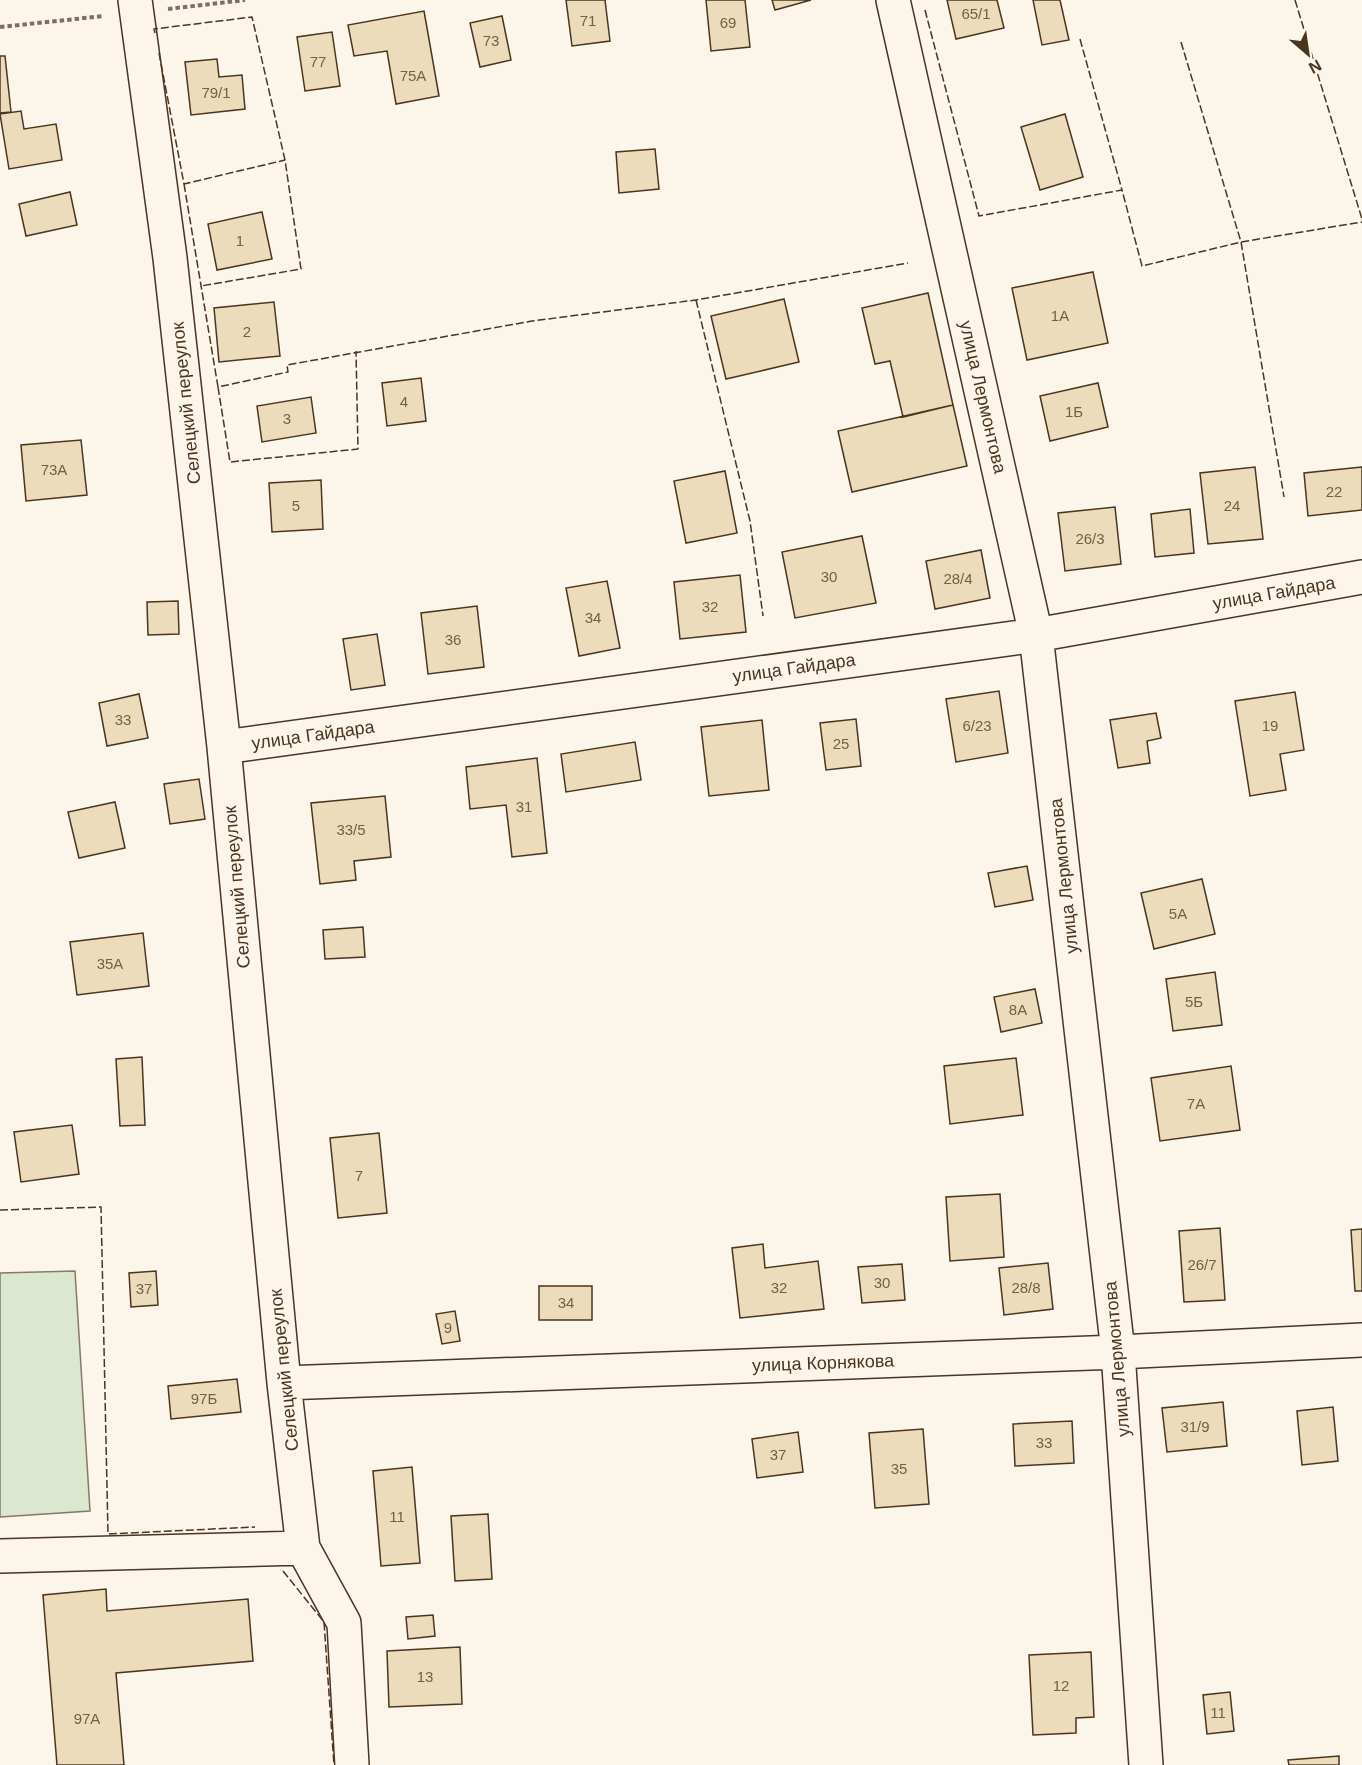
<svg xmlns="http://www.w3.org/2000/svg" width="1362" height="1765" viewBox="0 0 1362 1765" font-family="Helvetica,sans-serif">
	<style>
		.green { fill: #dce7d0; stroke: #887966; stroke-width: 1.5 }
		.building { fill: #ecdcbc; stroke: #4a3520; stroke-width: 1.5 }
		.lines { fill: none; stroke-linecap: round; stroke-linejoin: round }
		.minor-casing { stroke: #4a3520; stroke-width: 36 }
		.path { stroke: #7f6f5c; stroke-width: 4; stroke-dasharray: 4.5 3; stroke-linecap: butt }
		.minor { stroke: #fbf6e9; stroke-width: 33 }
		.fence { stroke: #4a3520; stroke-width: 1.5; stroke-dasharray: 8 3; stroke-linecap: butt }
		.labels { text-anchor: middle; stroke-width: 4.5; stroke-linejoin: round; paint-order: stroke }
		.number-label { font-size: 15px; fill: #725f47 }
		.street-label { font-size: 18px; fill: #4a3520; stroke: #fbf6e9 }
	</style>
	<rect width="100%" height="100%" fill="#fbf6e9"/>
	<path class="green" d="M75,1271L90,1511L0,1517V1273Z"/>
	<path class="building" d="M566,0H605L610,41L572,46Z
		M706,0H745L750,47L711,51Z
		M772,0H811L775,10Z
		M947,0H997L1004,28L956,39Z
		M1033,0H1060L1069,40L1042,45Z
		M424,11L439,96L396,104L387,51L354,56L348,25Z
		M502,16L511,60L480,67L470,23Z
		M332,32L340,86L305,91L297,37Z
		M0,56H5L11,112L0,113Z
		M217,59L219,77L242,75L245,109L191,115L185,62Z
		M21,111L24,129L56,124L62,160L9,169L0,114Z
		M1065,114L1083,177L1040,190L1021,127Z
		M655,149L659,189L619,193L616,152Z
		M70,192L77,225L26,236L19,204Z
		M262,212L272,259L217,270L208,224Z
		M1093,272L1108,343L1027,360L1012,288Z
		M928,293L953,405L903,417L890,361L875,364L862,308Z
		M784,299L799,362L726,379L711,316Z
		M274,302L280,356L219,362L214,308Z
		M421,378L426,421L387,426L382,383Z
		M1098,383L1108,427L1050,441L1040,396Z
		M311,397L316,433L262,442L257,406Z
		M953,405L967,466L852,492L838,431Z
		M81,440L87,495L26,501L21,445Z
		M1255,467L1263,539L1208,544L1200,473Z
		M1362,467V510L1308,516L1304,473Z
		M725,471L737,533L686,543L674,481Z
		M321,480L323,529L272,532L269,483Z
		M1115,507L1121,564L1065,571L1058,513Z
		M1190,509L1194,553L1155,557L1151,514Z
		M862,536L876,603L795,618L782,552Z
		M981,550L990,598L935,609L926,561Z
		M740,575L746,632L680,639L674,582Z
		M607,581L620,648L579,656L566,588Z
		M178,601L179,634L148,635L147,602Z
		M477,606L484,667L428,674L421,613Z
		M377,634L385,685L351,690L343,639Z
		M999,691L1008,753L956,762L946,699Z
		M1295,692L1304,750L1280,754L1286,790L1250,796L1235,701Z
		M139,694L148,738L107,746L99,703Z
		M1156,713L1161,738L1147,741L1150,763L1118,768L1110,720Z
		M856,719L861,766L826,770L820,723Z
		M762,720L769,790L709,796L701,727Z
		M635,742L641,780L566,792L561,754Z
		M537,758L547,853L512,857L506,805L470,809L466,767Z
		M199,779L205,819L170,824L164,784Z
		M385,796L391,857L354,861L356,880L320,884L311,803Z
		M115,802L125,848L79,858L68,812Z
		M1027,866L1033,900L995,907L988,873Z
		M1202,879L1215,934L1154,949L1141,893Z
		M363,927L365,957L325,959L323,930Z
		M143,933L149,986L77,995L70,942Z
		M1215,972L1222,1025L1173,1031L1166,979Z
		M1035,989L1042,1023L1001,1032L994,997Z
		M142,1057L145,1125L120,1126L116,1059Z
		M1016,1058L1023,1115L950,1124L944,1066Z
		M1231,1066L1240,1130L1160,1141L1151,1078Z
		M72,1125L79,1174L21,1182L14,1132Z
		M379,1133L387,1213L338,1218L330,1138Z
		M1000,1194L1004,1257L950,1261L946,1197Z
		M1220,1228L1225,1300L1184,1302L1179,1231Z
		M1362,1229V1291H1355L1351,1230Z
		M763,1244L765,1268L818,1261L824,1309L740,1318L732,1248Z
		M1048,1263L1053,1309L1004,1315L999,1268Z
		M902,1264L905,1300L862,1303L858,1267Z
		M156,1271L158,1305L131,1307L129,1273Z
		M539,1286H592V1320H539Z
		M455,1311L460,1341L442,1344L436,1314Z
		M237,1379L241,1412L171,1419L168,1386Z
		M1223,1402L1227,1446L1167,1452L1162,1408Z
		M1333,1407L1338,1461L1302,1465L1297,1411Z
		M1072,1421L1074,1463L1015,1466L1013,1424Z
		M923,1429L929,1504L875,1508L869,1433Z
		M798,1432L803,1472L757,1478L752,1439Z
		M412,1467L420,1563L381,1566L373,1471Z
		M488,1514L492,1579L455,1581L451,1516Z
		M106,1589L107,1611L248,1599L253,1661L116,1673L124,1765H57L43,1595Z
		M433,1615L435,1636L408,1639L406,1617Z
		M460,1647L462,1704L389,1707L387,1651Z
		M1091,1652L1094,1717L1076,1718V1733L1033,1735L1029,1655Z
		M1230,1692L1234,1731L1207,1734L1203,1695Z
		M1339,1756V1765H1289L1288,1760Z"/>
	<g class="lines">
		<g class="minor-casing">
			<path id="minor" d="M135,0L170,258L224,747L284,1383L303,1548L344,1623L352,1765
				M893,0L1036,635L1118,1352L1146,1765
				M224,747L1036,635L1362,577
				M284,1383L1118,1352L1362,1340
				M0,1556L303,1548"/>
		</g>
		<path class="path" d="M168,9L245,0
			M0,27L104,16"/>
		<use href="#minor" class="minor"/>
		<path class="fence" d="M1295,0L1362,219
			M925,10L979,216L1122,190L1142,266L1241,242L1362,222
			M155,33L154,29L252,17L285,160L301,269L201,286
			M1080,39L1122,190
			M1181,42L1241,242L1284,497
			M159,53L184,184L285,160
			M184,184L218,387L288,372L287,365L532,321L696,300L908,263
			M696,300L750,521L763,616
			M218,387L230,462L358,449L356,351
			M0,1210L101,1207L108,1534L255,1527
			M283,1571L324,1622L334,1765"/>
	</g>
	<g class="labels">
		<g class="number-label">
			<text x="976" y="19">65/1</text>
			<text x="588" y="26">71</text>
			<text x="728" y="28">69</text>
			<text x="491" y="46">73</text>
			<text x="318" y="67">77</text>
			<text x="413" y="81">75А</text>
			<text x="216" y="98">79/1</text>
			<text x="240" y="246">1</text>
			<text x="1060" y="321">1А</text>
			<text x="247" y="337">2</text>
			<text x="404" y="407">4</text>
			<text x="1074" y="417">1Б</text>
			<text x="287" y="424">3</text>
			<text x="54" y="475">73А</text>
			<text x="1334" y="497">22</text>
			<text x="296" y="511">5</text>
			<text x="1232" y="511">24</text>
			<text x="1090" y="544">26/3</text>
			<text x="829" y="582">30</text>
			<text x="958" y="584">28/4</text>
			<text x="710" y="612">32</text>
			<text x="593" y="623">34</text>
			<text x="453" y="645">36</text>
			<text x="123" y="725">33</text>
			<text x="977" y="731">6/23</text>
			<text x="1270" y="731">19</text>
			<text x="841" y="749">25</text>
			<text x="524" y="812">31</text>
			<text x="351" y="835">33/5</text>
			<text x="1178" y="919">5А</text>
			<text x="110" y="969">35А</text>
			<text x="1194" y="1007">5Б</text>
			<text x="1018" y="1015">8А</text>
			<text x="1196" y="1109">7А</text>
			<text x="359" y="1181">7</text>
			<text x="1202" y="1270">26/7</text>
			<text x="882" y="1288">30</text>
			<text x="779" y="1293">32</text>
			<text x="1026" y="1293">28/8</text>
			<text x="144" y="1294">37</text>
			<text x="566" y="1308">34</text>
			<text x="448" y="1333">9</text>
			<text x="204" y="1404">97Б</text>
			<text x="1195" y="1432">31/9</text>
			<text x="1044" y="1448">33</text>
			<text x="778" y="1460">37</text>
			<text x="899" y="1474">35</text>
			<text x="397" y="1522">11</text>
			<text x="425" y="1682">13</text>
			<text x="1061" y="1691">12</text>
			<text x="1218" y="1718">11</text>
			<text x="87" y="1724">97А</text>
		</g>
		<g class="street-label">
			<text transform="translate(983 397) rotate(77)" y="6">улица Лермонтова</text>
			<text transform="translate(186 403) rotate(-96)" y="6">Селецкий переулок</text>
			<text transform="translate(1274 593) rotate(-10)" y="6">улица Гайдара</text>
			<text transform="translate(794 668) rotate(-8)" y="6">улица Гайдара</text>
			<text transform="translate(313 735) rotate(-8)" y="6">улица Гайдара</text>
			<text transform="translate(1064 876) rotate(-96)" y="6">улица Лермонтова</text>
			<text transform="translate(237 887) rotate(-95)" y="6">Селецкий переулок</text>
			<text transform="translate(1117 1359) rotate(-95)" y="6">улица Лермонтова</text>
			<text transform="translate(823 1363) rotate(-2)" y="6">улица Корнякова</text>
			<text transform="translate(284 1370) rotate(-96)" y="6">Селецкий переулок</text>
		</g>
	</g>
	<g transform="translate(1308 54) rotate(151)" stroke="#fbf6e9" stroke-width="4.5" paint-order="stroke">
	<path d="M0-4.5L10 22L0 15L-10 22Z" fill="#4a3520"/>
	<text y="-9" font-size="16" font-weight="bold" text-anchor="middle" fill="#4a3520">N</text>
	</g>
</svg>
